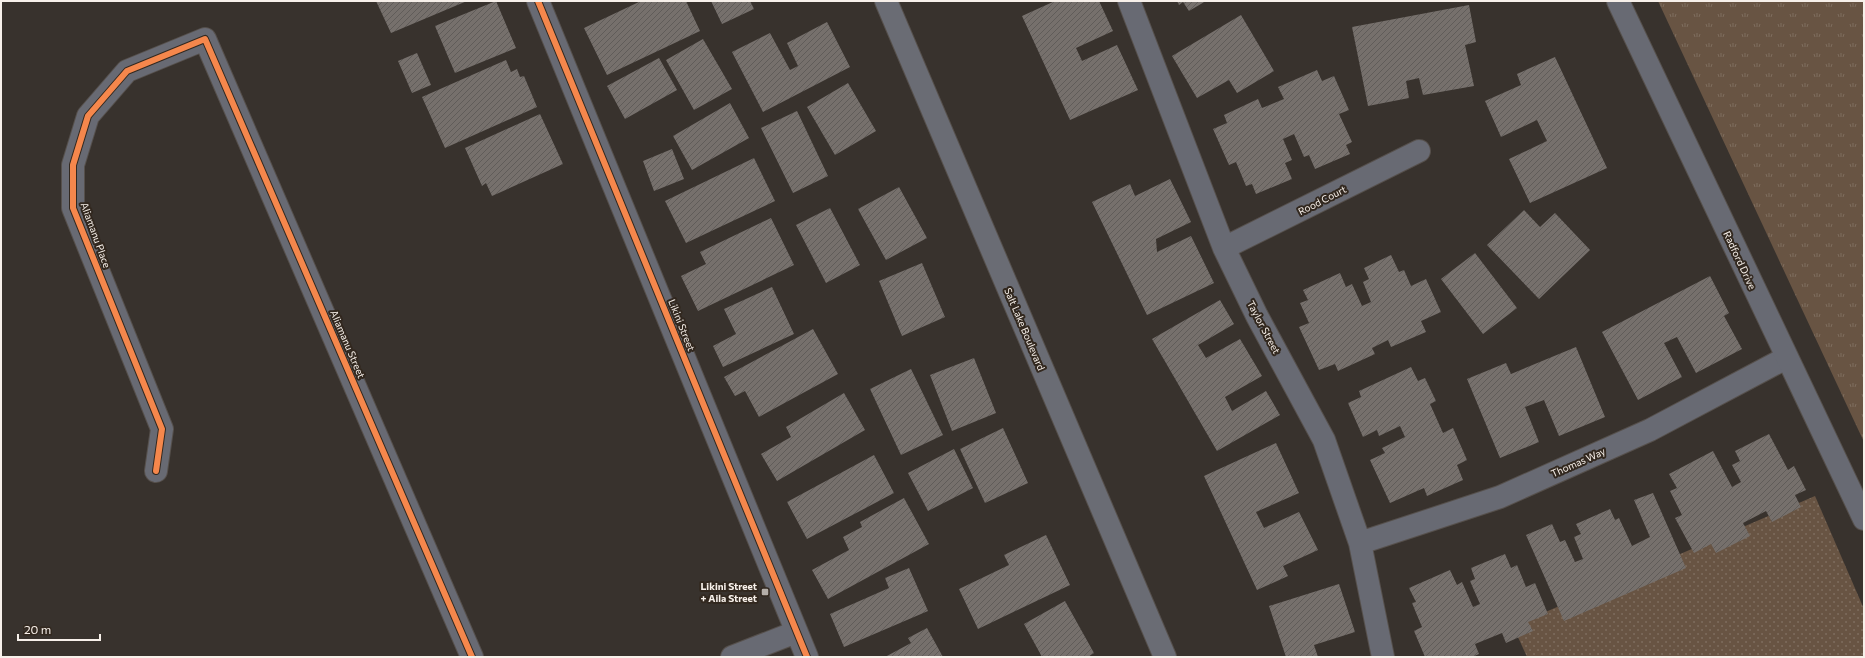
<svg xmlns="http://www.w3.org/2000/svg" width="1865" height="658" viewBox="0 0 1865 658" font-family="Commissioner,sans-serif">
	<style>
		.grass { fill: url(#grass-tufts) }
		.park { fill: url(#park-dots) }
		.building { fill: url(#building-hatch) }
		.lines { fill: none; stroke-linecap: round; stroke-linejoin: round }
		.minor-casing { stroke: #56504c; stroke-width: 24 }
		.tertiary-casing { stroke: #56504c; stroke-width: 24 }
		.secondary-casing { stroke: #56504c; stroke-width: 24 }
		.minor { stroke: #686a73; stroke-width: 22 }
		.tertiary { stroke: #686a73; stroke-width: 22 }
		.secondary { stroke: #6a6c74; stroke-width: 22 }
		.cycleway-casing { stroke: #32281f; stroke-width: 8 }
		.cycleway { stroke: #f5874c; stroke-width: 6 }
		.poi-dot { fill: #b4aea8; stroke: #32281f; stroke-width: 1.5 }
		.labels { text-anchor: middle; stroke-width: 4; stroke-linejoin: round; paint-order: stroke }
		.street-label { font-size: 10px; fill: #f7f0ea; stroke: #32281f }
		.poi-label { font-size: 10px; font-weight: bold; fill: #f7f0ea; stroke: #32281f; text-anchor: end }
	</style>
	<defs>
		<pattern id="grass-tufts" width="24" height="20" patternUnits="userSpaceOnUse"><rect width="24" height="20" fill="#685443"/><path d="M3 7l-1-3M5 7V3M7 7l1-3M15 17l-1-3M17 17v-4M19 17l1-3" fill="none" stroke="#7e6d5e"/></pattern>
		<pattern id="park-dots" width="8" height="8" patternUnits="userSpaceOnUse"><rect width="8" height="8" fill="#685443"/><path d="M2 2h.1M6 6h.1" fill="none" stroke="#7e6d5e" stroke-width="1.8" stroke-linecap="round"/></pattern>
		<pattern id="building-hatch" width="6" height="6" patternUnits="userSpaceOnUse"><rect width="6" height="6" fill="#76706c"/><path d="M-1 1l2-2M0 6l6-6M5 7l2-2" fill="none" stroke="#605c59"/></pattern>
	</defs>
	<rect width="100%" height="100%" fill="#38322d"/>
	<path class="grass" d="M1658,1H1864V442Z"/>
	<path class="park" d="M1815,496L1864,609V657H1527L1513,626Z"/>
	<path class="building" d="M376,1H467L391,33Z
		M496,1L516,48L455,73L435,26Z
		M641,1H686L700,31L607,75L584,28Z
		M711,1H750L754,9L722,24Z
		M1055,1H1099L1113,31L1076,48L1082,61L1117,45L1138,90L1070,120L1022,16Z
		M1177,1H1206L1189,11L1183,2L1179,5Z
		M1469,5L1476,42L1465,45L1474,86L1423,95L1419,78L1406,81L1409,98L1368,106L1352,27Z
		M1241,15L1274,71L1237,93L1229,80L1197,98L1172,56Z
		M827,22L850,67L763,112L732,52L770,33L790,70L798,66L787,43Z
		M703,39L732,89L694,110L666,60Z
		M417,53L431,85L412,93L398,61Z
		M1555,57L1607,168L1530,203L1509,159L1547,141L1537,120L1501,137L1485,101L1521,85L1517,74Z
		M659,58L677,90L625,119L607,86Z
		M506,60L511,72L517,69L520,77L524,76L537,107L445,148L422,97Z
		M1317,70L1322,81L1334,76L1349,110L1339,114L1352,142L1346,145L1350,154L1315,169L1309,155L1304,157L1294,134L1283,139L1292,160L1285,163L1292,179L1256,194L1252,184L1246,186L1236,162L1229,165L1213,129L1227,123L1224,115L1258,99L1262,108L1284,99L1278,87Z
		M848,83L876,131L835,155L807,107Z
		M730,103L749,138L692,170L673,136Z
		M797,111L828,176L793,193L761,128Z
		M540,114L563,164L492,196L486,183L482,186L465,148Z
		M672,149L684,179L654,191L643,161Z
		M754,158L775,201L686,243L665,201Z
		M1170,179L1191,222L1156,239L1157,252L1191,236L1214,283L1147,315L1092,202L1130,184L1135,196Z
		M899,187L927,238L886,260L858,209Z
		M830,208L860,265L826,283L796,225Z
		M1524,210L1540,227L1555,213L1590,250L1539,299L1487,245Z
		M771,218L794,265L698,311L681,276L706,264L700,252Z
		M1475,253L1517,308L1483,334L1441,279Z
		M1391,255L1399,272L1404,270L1411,286L1426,279L1441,312L1421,321L1426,332L1391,347L1388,340L1372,348L1375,354L1338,371L1335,364L1319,370L1299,327L1309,323L1300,303L1308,300L1303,290L1340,273L1346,287L1352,284L1362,306L1371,302L1363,282L1369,279L1364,268Z
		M922,263L945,317L902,336L879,281Z
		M1710,276L1729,313L1724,316L1742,349L1696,373L1677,337L1664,343L1682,377L1638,400L1602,332Z
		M772,287L794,334L723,367L713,346L736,334L724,309Z
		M1220,300L1234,324L1198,345L1206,358L1240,339L1262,376L1225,397L1232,411L1266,391L1280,415L1217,451L1152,339Z
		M813,329L838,374L759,417L745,391L735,396L724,377Z
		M1576,347L1605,417L1559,436L1544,400L1525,407L1539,442L1500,458L1467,379L1506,363L1511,374Z
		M974,358L996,413L952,431L930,375Z
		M1411,367L1418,381L1425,378L1436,401L1430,404L1443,433L1453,428L1467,460L1457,465L1463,480L1427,496L1424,488L1390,503L1370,460L1385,453L1382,448L1405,437L1400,426L1379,436L1377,430L1363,437L1348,403L1361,397L1359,391Z
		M911,369L943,435L901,455L870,389Z
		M844,393L865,430L777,481L761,454L791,437L786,427Z
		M1003,428L1028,483L985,503L960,449Z
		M1769,434L1788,470L1794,466L1806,490L1795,495L1801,507L1772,522L1766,511L1743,523L1750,536L1716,553L1711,544L1694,553L1675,518L1682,515L1670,491L1677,488L1669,474L1713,451L1732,487L1741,482L1732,465L1740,461L1735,451Z
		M1276,443L1299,493L1256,512L1264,528L1299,512L1318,550L1283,566L1288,576L1257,590L1204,476Z
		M954,449L973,488L928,511L908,473Z
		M874,455L894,493L807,539L787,502Z
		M1653,493L1686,568L1564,621L1526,535L1552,524L1560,542L1565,540L1575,562L1583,559L1574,537L1581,534L1576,524L1610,509L1615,520L1619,518L1632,546L1650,537L1634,500Z
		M904,498L929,544L828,599L812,570L849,550L843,537L862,527L860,522Z
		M1046,535L1070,585L978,629L959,589L1009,565L1004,555Z
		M1505,554L1511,568L1517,565L1526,587L1535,583L1548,614L1528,622L1533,631L1506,643L1502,633L1475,644L1479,654L1472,657H1425L1414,631L1422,627L1412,603L1416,602L1409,588L1450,570L1457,585L1462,582L1473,607L1480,604L1470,581L1475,579L1471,568Z
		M909,568L928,611L844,647L830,614L889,588L885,578Z
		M1339,584L1355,632L1314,645L1318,657H1286L1269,606Z
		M1065,601L1094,653L1088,657H1042L1024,624Z
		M927,628L943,657H885L911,643L908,638Z"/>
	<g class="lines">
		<g class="minor-casing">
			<path id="minor" d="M538,1L807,657
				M1129,1L1224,248L1257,316L1324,440L1360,543L1383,657
				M1224,248L1419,151
				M156,471L162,429L73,208V165L88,116L127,71L205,39L472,657
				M1360,543L1500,497L1650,430L1786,358
				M732,657L796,632"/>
		</g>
		<g class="tertiary-casing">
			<path id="tertiary" d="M1618,1L1864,519"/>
		</g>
		<g class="secondary-casing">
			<path id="secondary" d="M886,1L1165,657"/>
		</g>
		<use href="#minor" class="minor"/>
		<use href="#tertiary" class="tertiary"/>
		<use href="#secondary" class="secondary"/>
		<g class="cycleway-casing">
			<path id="cycleway" d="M538,1L807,657
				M156,471L162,429L73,208V165L88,116L127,71L205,39L472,657"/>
		</g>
		<use href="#cycleway" class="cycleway"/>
	</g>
	<rect class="poi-dot" x="761" y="588" width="8" height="8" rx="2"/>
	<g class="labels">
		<g class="street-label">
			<text transform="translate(1322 200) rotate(-27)" y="4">Rood Court</text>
			<text transform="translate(96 235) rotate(70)" y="4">Aliamanu Place</text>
			<text transform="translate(1740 260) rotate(65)" y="4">Radford Drive</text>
			<text transform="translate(682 325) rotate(68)" y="4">Likini Street</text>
			<text transform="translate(1264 327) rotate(62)" y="4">Taylor Street</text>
			<text transform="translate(1025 329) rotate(67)" y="4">Salt Lake Boulevard</text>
			<text transform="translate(348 344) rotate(67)" y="4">Aliamanu Street</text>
			<text transform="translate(1578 462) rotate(-24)" y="4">Thomas Way</text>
		</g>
		<g class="poi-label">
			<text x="757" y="590">Likini Street<tspan x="757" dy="12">+ Aila Street</tspan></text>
		</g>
	</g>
	<rect width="1865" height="658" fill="none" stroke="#f7f0ea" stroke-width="4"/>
	<path d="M18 634v6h82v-6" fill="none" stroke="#f7f0ea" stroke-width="2"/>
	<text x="24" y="634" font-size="12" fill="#f7f0ea" stroke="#32281f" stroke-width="3" paint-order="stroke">20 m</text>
</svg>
